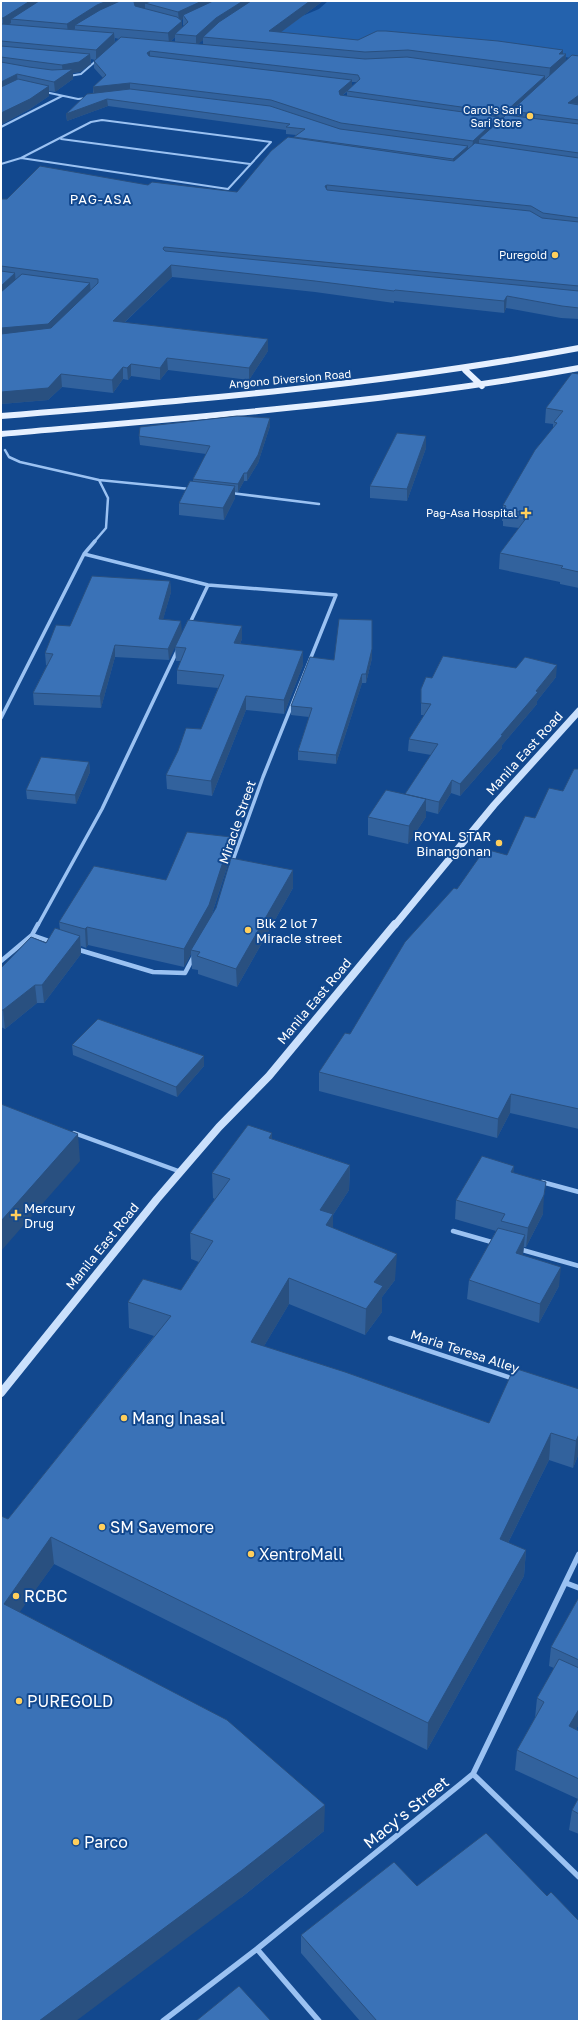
<svg xmlns="http://www.w3.org/2000/svg" width="580" height="2022" viewBox="0 0 580 2022" font-family="'Golos Text',sans-serif">
	<style>
		.green { fill: #2462ad }
		.lines { fill: none; stroke-linecap: round; stroke-linejoin: round }
		.street-far4 { stroke: #9bc2f2; stroke-width: 2 }
		.street-far3 { stroke: #9bc2f2; stroke-width: 2.5 }
		.street-far2 { stroke: #9bc2f2; stroke-width: 3.5 }
		.street-far1 { stroke: #9bc2f2; stroke-width: 4.5 }
		.street { stroke: #9bc2f2; stroke-width: 5.5 }
		.secondary-far1 { stroke: #cae0fc; stroke-width: 7 }
		.secondary { stroke: #cae0fc; stroke-width: 8 }
		.primary { stroke: #e6f0ff; stroke-width: 6 }
		.wall { fill: #32629d; fill-rule: evenodd }
		.shaded-wall { fill: #295080 }
		.building { fill: #3a72b7; stroke: #295080 }
		.poi-dot { fill: #ffcf5c; stroke: #12488e; stroke-width: 1.5 }
		.labels { text-anchor: middle; stroke-width: 4; stroke-linejoin: round; paint-order: stroke }
		.far-poi-label { font-size: 11px; fill: #fff; stroke: #12488e; text-anchor: end }
		.far-street-label { font-size: 11px; fill: #fff; stroke: #12488e }
		.far-quarter-label { font-size: 13px; letter-spacing: 1px; fill: #fff; stroke: #12488e }
		.street-label { font-size: 13px; fill: #fff; stroke: #12488e }
		.poi-label { font-size: 13px; fill: #fff; stroke: #12488e; text-anchor: start }
		.near-poi-label { font-size: 16px; fill: #fff; stroke: #12488e; text-anchor: start }
		.near-street-label { font-size: 16px; fill: #fff; stroke: #12488e }
	</style>
	<rect width="100%" height="100%" fill="#12488e"/>
	<path class="green" d="M328,1H579V60L561,56L250,38L319,9Z"/>
	<g class="lines">
		<path class="street-far4" d="M69,76L81,74L97,60
			M45,92L78,99L87,98
			M102,120L271,142L228,189L21,158L91,122Z
			M1,127L62,96
			M61,139L250,164
			M1,164L21,158"/>
		<path class="street-far3" d="M5,450L9,457L20,462L99,480L108,498L106,528L94,542
			M99,480L190,489
			M231,493L319,504"/>
		<path class="street-far2" d="M84,554L208,585L336,595L263,777L232,863
			M189,625L208,585
			M1,718L84,554L95,541
			M38,925L102,809L178,649"/>
		<path class="street-far1" d="M32,935L52,942
			M76,949L153,972L185,973L194,956
			M1,961L32,935L38,924
			M74,1133L181,1172
			M542,1182L579,1192
			M453,1231L495,1243
			M519,1249L579,1266
			M390,1338L514,1379"/>
		<path class="street" d="M566,1583L579,1588
			M473,1774L579,1877
			M257,1949L319,2021
			M163,2021L257,1949L473,1774L579,1554"/>
		<path class="secondary-far1" d="M395,925L494,805L579,711"/>
		<path class="secondary" d="M1,1393L157,1199L219,1127L269,1076L395,924"/>
		<path class="primary" d="M465,370L482,386
			M1,416C195,400 388,384 579,348
			M1,434C194,417 388,403 579,368"/>
	</g>
	<path class="wall" d="M1,1H323L281,32L358,40L566,54L565,62L579,105V319L561,318L506,308L504,313L394,301V303L315,292L172,277L124,323L268,339V351L249,380L168,370L160,380L131,376L128,380L123,379L113,393L62,387L48,400L1,404V199H7L148,185L237,192L294,138V137L296,135L286,134V130L108,106L67,121L66,114L93,93V87L103,78L94,68V61L95,60L91,59V64L80,72L73,73V79L55,92L49,91V96L30,109L2,124V129L1,130ZM183,19V25L184,26L182,28V21L181,20ZM175,37V42L171,41ZM115,38L119,39L115,42ZM203,40V44H198L199,43ZM352,82H357L352,86ZM347,92V96L343,95Z
		M579,374V588L560,584V582L499,569L500,553L519,528L503,526V521H502L503,505L553,428V424L545,423L546,408Z
		M270,418V426L258,463L247,481H244L238,492H235V498L224,520L179,515V503L193,481V479L206,454L140,445L139,436Z
		M426,436V448L407,501L370,498V486Z
		M170,581L171,592L163,619L181,621L169,660L115,657L101,708L34,705L33,693L47,665H46L45,653L70,626Z
		M242,639L240,644L303,651V665L284,714L246,710L212,796L167,789L166,775L201,729L218,688L177,684V670L181,661H176L175,647Z
		M372,658L366,683H362L336,764L298,760V751L309,717L291,715V706L334,660Z
		M556,677L537,701V704L502,745V748L460,796L451,793L438,814L426,811V817L408,844L368,835V817L405,794L431,755L408,751L409,739L424,715H421V689L432,678Z
		M89,762L90,772L76,804L27,799L26,790Z
		M579,769V1129L510,1113L497,1138L319,1091V1072L350,1034L457,889L507,855L535,818L563,791Z
		M231,837V855L212,914L293,870V888L237,987L198,974V970L192,969L191,954L184,967L88,945L86,948L81,946V954L44,1003H37L5,1029L1,1027V968L46,943L60,930L59,922L166,880Z
		M72,1045L204,1056V1066L177,1097L73,1055Z
		M272,1133V1139L350,1165L349,1190L333,1215V1228L395,1280L382,1297V1312L365,1335L289,1304L264,1346L489,1423L579,1389V1453L573,1468L549,1460L508,1543L526,1550L524,1576L427,1750L54,1564L19,1612L324,1831L242,1897L1,2021L8,1519L154,1336L129,1328L128,1302L181,1290L199,1262L191,1259L190,1233L215,1199L213,1198L212,1173Z
		M514,1166L513,1172L543,1214L526,1247H524L523,1255L559,1286L539,1323L467,1299L469,1280L496,1231L455,1219L456,1200Z
		M579,1597V1724L576,1729L579,1731V1834L569,1830L572,1810L578,1799L515,1770L517,1750L535,1718L537,1698L554,1668L549,1666L551,1647Z
		M417,1886L547,1896L579,2021H360L301,1953V1935Z"/>
	<path class="shaded-wall" d="M30,1H46L11,19V23L3,28V18Z
		M107,1H130L75,25V29L68,34L67,24L97,5Z
		M137,1H167L145,3V8L134,12V2Z
		M202,1H222L183,15V19L179,21L178,12Z
		M243,1H257L203,37V40L196,46V36L216,18Z
		M310,1H323L269,41V31Z
		M182,21V31L175,34V37L169,43L168,33Z
		M114,33L115,43L96,60V50Z
		M563,50V57L566,54L565,64L549,78L550,68L559,54Z
		M150,51V59L147,53Z
		M90,54L91,64L80,72L73,73V79L55,92L54,82L63,75L62,65Z
		M17,74L18,85L1,92V82Z
		M545,76V83L511,111V114L504,120V113Z
		M352,80V87L339,98V91Z
		M130,83V91L94,95L93,87Z
		M49,86V96L30,109L2,124V129L1,130V113Z
		M579,95V104L568,103Z
		M107,99L108,106L67,121L66,114Z
		M499,117V124L479,139V143L472,149L473,141Z
		M468,146V153L453,166V159Z
		M327,185V196L325,186Z
		M171,265L172,277L113,333V321Z
		M15,273L16,285L1,298V286Z
		M90,283L91,295L49,335L1,340V328Z
		M507,296L506,308L504,313V301Z
		M268,339V351L249,380V368Z
		M167,358L168,370L160,380V368Z
		M131,364V376L128,380L127,368Z
		M123,367V379L113,393L112,380Z
		M61,374L62,387L48,400L1,404V392Z
		M270,418V426L258,463L247,481V473Z
		M426,436V448L407,501V489Z
		M244,473V481L238,492V484Z
		M235,486V498L224,520L223,508Z
		M170,581L171,592L160,630L159,619Z
		M181,621L182,633L169,660L168,649Z
		M242,626V639L234,657V643Z
		M115,645V657L101,708L100,696Z
		M372,649V658L366,683V674Z
		M303,651V665L284,714V700Z
		M557,665L556,677L537,701V704L502,745V748L460,796V784L501,735Z
		M362,674V683L336,764V755Z
		M246,696V710L212,796L211,781Z
		M89,762L90,772L76,804L75,795Z
		M452,780L451,793L438,814L439,802Z
		M426,799V817L408,844L409,826Z
		M231,837V855L209,923L191,950V954L184,967V949Z
		M293,870V888L237,987L236,969Z
		M87,927L88,945L86,948L85,929Z
		M80,936L81,954L44,1003L42,985Z
		M35,985L37,1003L5,1029L3,1010Z
		M204,1056V1066L177,1097L176,1087Z
		M511,1094L510,1113L497,1138L498,1119Z
		M272,1133V1159L269,1138Z
		M78,1134L80,1161L1,1251V1221Z
		M350,1165L349,1190L333,1215V1240L320,1210Z
		M514,1166L512,1185L511,1172Z
		M544,1195L543,1214L526,1247L528,1228Z
		M525,1235L523,1254L514,1272L516,1253Z
		M397,1254L395,1280L382,1297V1312L365,1335L366,1309L374,1282Z
		M561,1267L559,1286L539,1323L540,1304Z
		M289,1278V1304L251,1368V1342Z
		M551,1433L549,1460L497,1565L500,1539Z
		M579,1434V1453L573,1468L576,1441Z
		M51,1537L54,1564L7,1630L4,1604Z
		M526,1550L524,1576L427,1750L428,1723Z
		M579,1709V1724L567,1746L569,1726Z
		M325,1805L324,1831L242,1897L76,2021H39Z"/>
	<path class="building" d="M1,1H30L3,18H1Z
		M39,1H107L97,5L67,24L11,19Z
		M120,1H137L134,2L135,6L177,17L182,21L168,33L75,25L100,10Z
		M152,1H202L178,12L145,3Z
		M213,1H243L216,18L196,36L175,34L188,22L183,15Z
		M251,1H310L269,31L358,40L377,31H386L498,41L563,50L559,54H566L550,68L408,50L365,52L203,37L219,22Z
		M1,23L2,24L114,33L96,50L1,41Z
		M121,37L365,59L407,57L545,76L504,113L347,91L360,79L358,75L150,51L147,53L149,56L352,80L339,91L340,95L499,117L473,141L341,123L271,100L130,83L93,87L106,75L94,61Z
		M1,46L90,54L79,62L62,65L1,57Z
		M572,55L579,56V95L568,103L579,105V120L511,111Z
		M1,62L29,67L52,70L73,69L54,82L17,74L1,82Z
		M18,79L49,86L30,99L1,113V87Z
		M130,89L270,106L340,129L468,146L453,159L294,137L305,129L286,127L290,124L107,99L66,114L87,94Z
		M506,115L579,124V153L479,139Z
		M288,137L454,161L475,143L579,158V218L543,213L531,206L327,185L325,186L327,190L530,211L542,218L579,222V286L164,247L163,249L165,251L579,291V308L562,306L507,296L504,301L395,290L394,291L315,281L171,265L113,321L268,339L249,368L167,358L160,368L131,364L127,368L123,367L112,380L61,374L48,388L1,392V334L51,328L98,283V279L1,266V199H7L40,166L148,185L152,182L237,192L271,151Z
		M1,271L15,273L1,286Z
		M22,274L90,283L48,324L1,328V292Z
		M572,373L579,374V572L561,568L563,566L500,553L530,513L504,510L506,506L503,505L535,450L557,423L554,422L563,411L546,408Z
		M237,416L270,418L258,455L247,473H244L238,484L193,479L210,446L139,436L140,427Z
		M397,433L426,436L407,489L370,486Z
		M190,481L235,486L223,508L179,503Z
		M92,576L170,581L159,619L181,621L168,649L115,645L100,696L33,693L53,654L45,653L56,625L70,626Z
		M339,619L372,620V649L366,674H362L336,755L298,751L312,708L291,706L310,657L334,660Z
		M188,620L242,626L234,643L303,651L284,700L246,696L211,781L166,775L178,751L186,728L201,729L224,675L177,670L186,648L175,647Z
		M443,656L516,668L525,657L557,665L536,691L538,692L501,735H503L460,784L452,780L439,802L405,794L438,744L409,739L431,704L421,703V689L426,677L432,678Z
		M41,757L89,762L75,795L26,790Z
		M574,769H579V1109L511,1094L498,1119L319,1072L345,1033L350,1034L405,942L454,888L457,889L485,849L507,855L525,816L535,818L549,788L563,791Z
		M386,790L426,799L409,826L368,817Z
		M187,832L231,837L209,905L184,949L87,927L85,929L59,922L94,866L166,880Z
		M231,858L293,870L236,969L197,956L200,952L191,950L216,908Z
		M55,928L80,936L42,985H35L3,1010H1V968L31,937L46,943Z
		M98,1019L204,1056L176,1087L72,1045Z
		M1,1104L78,1134L1,1221Z
		M248,1125L272,1133L269,1138L350,1165L320,1210L333,1214L326,1225L397,1254L374,1282L383,1286L366,1309L289,1278L251,1342L345,1372L489,1423L514,1368L579,1389V1434L576,1441L551,1433L500,1539L526,1550L428,1723L51,1537L4,1604L227,1720L325,1805L241,1871L39,2021H1V1516L8,1519L171,1316L128,1302L143,1279L181,1290L213,1241L190,1233L230,1179L212,1173Z
		M482,1156L514,1166L511,1172L546,1182L544,1195L528,1228L501,1221L505,1214L456,1200Z
		M498,1228L525,1235L516,1253L561,1267L540,1304L469,1280Z
		M579,1597V1660L551,1647Z
		M559,1659L579,1668V1709L569,1726L579,1731V1779L517,1750L544,1702L537,1698Z
		M579,1797V1814L572,1810Z
		M486,1833L547,1896L551,1892L579,1921V2021H377L301,1935L394,1862L417,1886Z
		M239,1986L271,2021H196Z"/>
	<g class="poi-dot">
		<circle cx="530" cy="116" r="4"/>
		<circle cx="555" cy="255" r="4"/>
		<path d="M524 507h4v4h4v4h-4v4h-4v-4h-4v-4h4z"/>
		<circle cx="499" cy="843" r="4"/>
		<circle cx="248" cy="930" r="4"/>
		<path d="M14 1209h4v4h4v4h-4v4h-4v-4h-4v-4h4z"/>
		<circle cx="124" cy="1418" r="4"/>
		<circle cx="102" cy="1527" r="4"/>
		<circle cx="251" cy="1554" r="4"/>
		<circle cx="16" cy="1596" r="4"/>
		<circle cx="19" cy="1701" r="4"/>
		<circle cx="76" cy="1842" r="4"/>
	</g>
	<g class="labels">
		<g class="far-poi-label">
			<text x="522" y="114">Carol's Sari<tspan x="522" dy="13">Sari Store</tspan></text>
			<text x="547" y="259">Puregold</text>
			<text x="517" y="517">Pag-Asa Hospital</text>
		</g>
		<g class="far-street-label">
			<text transform="translate(290 379) rotate(-5)" y="4">Angono Diversion Road</text>
		</g>
		<g class="far-quarter-label">
			<text x="101" y="204">PAG-ASA</text>
		</g>
		<g class="street-label">
			<text transform="translate(524 753) rotate(-48)" y="5">Manila East Road</text>
			<text transform="translate(237 822) rotate(-71)" y="5">Miracle Street</text>
			<text transform="translate(314 1001) rotate(-50)" y="5">Manila East Road</text>
			<text transform="translate(102 1246) rotate(-51)" y="5">Manila East Road</text>
			<text transform="translate(465 1351) rotate(18)" y="5">Maria Teresa Alley</text>
		</g>
		<g class="poi-label">
			<text x="491" y="841" text-anchor="end">ROYAL STAR<tspan x="491" dy="15">Binangonan</tspan></text>
			<text x="256" y="928">Blk 2 lot 7<tspan x="256" dy="15">Miracle street</tspan></text>
			<text x="24" y="1213">Mercury<tspan x="24" dy="15">Drug</tspan></text>
		</g>
		<g class="near-poi-label">
			<text x="132" y="1424">Mang Inasal</text>
			<text x="110" y="1533">SM Savemore</text>
			<text x="259" y="1560">XentroMall</text>
			<text x="24" y="1602">RCBC</text>
			<text x="27" y="1707">PUREGOLD</text>
			<text x="84" y="1848">Parco</text>
		</g>
		<g class="near-street-label">
			<text transform="translate(406 1812) rotate(-39)" y="6">Macy's Street</text>
		</g>
	</g>
	<rect width="580" height="2022" fill="none" stroke="#ffffff" stroke-width="4"/>
</svg>
